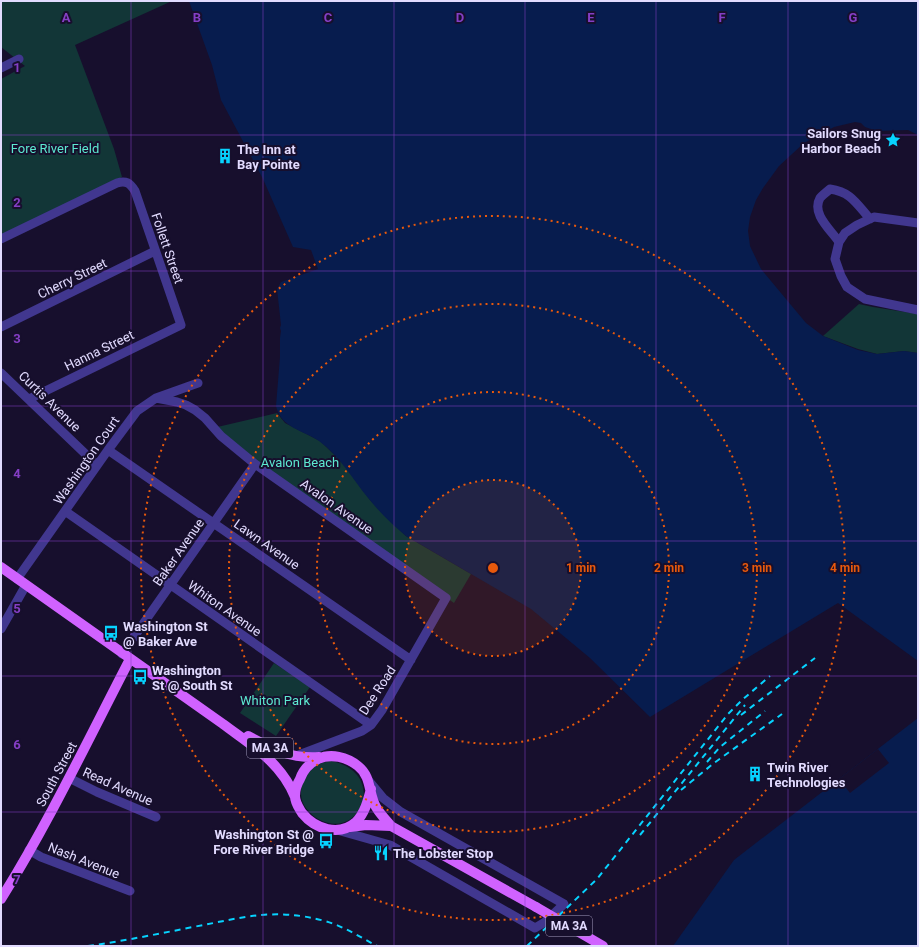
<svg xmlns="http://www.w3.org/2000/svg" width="919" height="947" viewBox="0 0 919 947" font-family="Roboto,sans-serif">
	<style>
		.green { fill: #123637 }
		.water { fill: #071c4e }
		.pier { fill: #170f2d }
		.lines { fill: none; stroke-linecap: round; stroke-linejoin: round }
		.minor { stroke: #41378f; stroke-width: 9 }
		.major { stroke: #d062ff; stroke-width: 10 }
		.rail { stroke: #07d3ff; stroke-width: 2; stroke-dasharray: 6 5; stroke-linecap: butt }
		.major-bridge { stroke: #d062ff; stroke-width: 10 }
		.grid { fill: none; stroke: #853ec5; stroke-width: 1; stroke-opacity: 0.55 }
		.ring { fill: none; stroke: #e8590c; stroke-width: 2; stroke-dasharray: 2 4 }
		.labels { text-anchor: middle; stroke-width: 4; stroke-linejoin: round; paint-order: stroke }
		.shield { fill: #170f2d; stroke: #a59ec0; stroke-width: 1 }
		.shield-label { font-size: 12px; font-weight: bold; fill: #e2dbff }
		.poi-label { font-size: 13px; font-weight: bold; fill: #e2dbff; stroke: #170f2d; text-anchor: start }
		.park-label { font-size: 13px; fill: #5de9d1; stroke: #170f2d }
		.street-label { font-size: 13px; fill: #e2dbff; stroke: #170f2d }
		.grid-label { font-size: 13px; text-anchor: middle; font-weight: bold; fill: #853ec5; stroke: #170f2d; stroke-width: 4; stroke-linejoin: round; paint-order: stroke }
		.centre { fill: #e8590c; stroke: #170f2d; stroke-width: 2 }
		.ring-label { font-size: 12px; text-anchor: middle; font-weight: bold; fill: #e8590c; stroke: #170f2d; stroke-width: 4; stroke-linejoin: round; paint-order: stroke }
	</style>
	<rect width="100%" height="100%" fill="#170f2d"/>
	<path class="green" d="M1,1H172L75,45L114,149L122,177L1,235V79L25,66L1,47Z
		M859,304L873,307L918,314V353L904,351L877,354L858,349L823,336Z
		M277,413L285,423L320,441L342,462L370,500L389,520L406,536L471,574L454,603L255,464L213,428Z
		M274,663L310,687L276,736L240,713Z
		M331,761C386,772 363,835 325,822C316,819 309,813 304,805C297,792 303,775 314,767C319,763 325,762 331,761Z"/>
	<path class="water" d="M189,1H918V135L908,130L877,131L865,127L861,123L855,122L834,127L804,143L779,166L763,188L756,200L750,217L748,231L750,246L761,269L806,323L823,336L858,350L877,354L904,351L918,353V661L838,603L650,717L590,658L531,609L406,536C393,525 380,513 369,499C353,480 340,456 319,441C303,430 281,428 276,406L280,357V338L281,331L280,328L281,325L277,289L281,282L318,269L311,250L293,247L263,179L221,100L212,65Z
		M918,718V946H673L734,860Z"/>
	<path class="pier" d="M878,749L889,763L850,793L839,779Z"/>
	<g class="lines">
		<path class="minor" d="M1,68L19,59
			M918,223L874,217L857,225L845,233L839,242L835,259L841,276L847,287L865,299L918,310
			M1,239L117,183C126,180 130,183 135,191L181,325L29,399
			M839,242C831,230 811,214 820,198C822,195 827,192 830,189C851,192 856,203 870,219
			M1,327L155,251
			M1,373L97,465
			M156,398L177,402L186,405L195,410L205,418L221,436L255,464L446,598L382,710L371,725L362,731L296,756
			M108,450L411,660
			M65,511L371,725
			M17,579L108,450L137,411L156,398L198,383
			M1,629L26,585
			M122,654L255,464
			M69,778L97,792L156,817
			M337,830L390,845L535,928L545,922L564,904L401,812L383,798L368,780
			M29,850L41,857L130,891"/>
		<path class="major" d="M1,567L223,724C251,745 281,762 295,797
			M248,736C272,749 291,759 319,757
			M371,789C368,800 365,813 356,822C339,837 315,829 302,813C299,808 295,803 295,796C295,791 297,784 300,779C303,770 310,763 318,759C331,753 347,757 358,766C372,777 368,793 376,807C380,814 386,820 391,826L536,907
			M350,827L366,825L391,826
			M1,899C49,822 88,740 130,659"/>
		<path class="rail" d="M741,715L815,658
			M707,762L720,747L765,711
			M681,790L714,763L782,714
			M640,835L745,705
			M88,946C123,941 158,934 193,927C242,918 273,907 325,921C343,926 360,937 377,946
			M527,946L597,879L728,714L742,700L770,676"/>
		<path class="major-bridge" d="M536,907L603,946"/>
	</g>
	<path class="grid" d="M131,1V946M263,1V946M394,1V946M525,1V946M656,1V946M788,1V946M1,135H918M1,271H918M1,406H918M1,541H918M1,676H918M1,812H918"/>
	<circle cx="493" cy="568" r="88" fill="#e8590c" fill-opacity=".12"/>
	<g class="ring">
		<circle cx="493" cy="568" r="88"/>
		<circle cx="493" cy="568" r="176"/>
		<circle cx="493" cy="568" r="264"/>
		<circle cx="493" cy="568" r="352"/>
	</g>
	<defs>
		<g id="sight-bare" transform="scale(1.2)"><path d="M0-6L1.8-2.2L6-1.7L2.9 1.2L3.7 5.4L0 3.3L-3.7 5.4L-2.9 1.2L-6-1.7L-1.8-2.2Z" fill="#07d3ff" stroke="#170f2d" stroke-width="2.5" paint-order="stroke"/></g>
		<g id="building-bare" transform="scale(1.2)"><path d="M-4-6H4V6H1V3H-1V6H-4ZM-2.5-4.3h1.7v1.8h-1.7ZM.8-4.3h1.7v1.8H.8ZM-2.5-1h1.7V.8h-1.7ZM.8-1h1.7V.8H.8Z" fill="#07d3ff" stroke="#170f2d" stroke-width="2.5" paint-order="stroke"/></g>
		<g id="bus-bare" transform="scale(1.2)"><path d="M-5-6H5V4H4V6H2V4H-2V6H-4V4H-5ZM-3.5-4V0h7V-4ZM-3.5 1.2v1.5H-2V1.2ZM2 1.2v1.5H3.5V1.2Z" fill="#07d3ff" stroke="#170f2d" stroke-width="2.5" paint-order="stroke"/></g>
		<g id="restaurant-bare" transform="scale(1.2)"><path d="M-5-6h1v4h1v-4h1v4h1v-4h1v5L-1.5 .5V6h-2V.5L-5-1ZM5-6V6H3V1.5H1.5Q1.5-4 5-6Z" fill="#07d3ff" stroke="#170f2d" stroke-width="2.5" paint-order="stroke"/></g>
	</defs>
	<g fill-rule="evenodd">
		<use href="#sight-bare" x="893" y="140"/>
		<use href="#building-bare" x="225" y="156"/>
		<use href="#bus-bare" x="111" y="633"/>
		<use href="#bus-bare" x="140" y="677"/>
		<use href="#building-bare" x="755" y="774"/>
		<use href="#bus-bare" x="326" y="841"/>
		<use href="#restaurant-bare" x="381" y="853"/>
	</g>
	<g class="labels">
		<g class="shield">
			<rect x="247" y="738" width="46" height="20" rx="3"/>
			<rect x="546" y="916" width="46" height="20" rx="3"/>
		</g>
		<g class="shield-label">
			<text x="270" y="752">MA 3A</text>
			<text x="569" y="930">MA 3A</text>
		</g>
		<g class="poi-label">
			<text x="881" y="138" text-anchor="end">Sailors Snug<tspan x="881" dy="15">Harbor Beach</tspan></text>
			<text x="237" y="154">The Inn at<tspan x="237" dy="15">Bay Pointe</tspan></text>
			<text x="123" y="631">Washington St<tspan x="123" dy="15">@ Baker Ave</tspan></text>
			<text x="152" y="675">Washington<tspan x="152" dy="15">St @ South St</tspan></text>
			<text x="767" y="772">Twin River<tspan x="767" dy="15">Technologies</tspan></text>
			<text x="314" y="839" text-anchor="end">Washington St @<tspan x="314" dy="15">Fore River Bridge</tspan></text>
			<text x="393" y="858">The Lobster Stop</text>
		</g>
		<g class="park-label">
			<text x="55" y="153">Fore River Field</text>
			<text x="300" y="467">Avalon Beach</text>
			<text x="275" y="705">Whiton Park</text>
		</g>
		<g class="street-label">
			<text transform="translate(168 248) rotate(71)" y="5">Follett Street</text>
			<text transform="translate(72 278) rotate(-26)" y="5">Cherry Street</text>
			<text transform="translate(99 350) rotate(-26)" y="5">Hanna Street</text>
			<text transform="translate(50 401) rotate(44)" y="5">Curtis Avenue</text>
			<text transform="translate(86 460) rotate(-55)" y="5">Washington Court</text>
			<text transform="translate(337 506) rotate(35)" y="5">Avalon Avenue</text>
			<text transform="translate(267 544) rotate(35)" y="5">Lawn Avenue</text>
			<text transform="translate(178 552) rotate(-55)" y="5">Baker Avenue</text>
			<text transform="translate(225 608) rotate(35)" y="5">Whiton Avenue</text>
			<text transform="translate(377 690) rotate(-57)" y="5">Dee Road</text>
			<text transform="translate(56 774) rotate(-62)" y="5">South Street</text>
			<text transform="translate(118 786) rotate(24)" y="5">Read Avenue</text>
			<text transform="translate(84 860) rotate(22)" y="5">Nash Avenue</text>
		</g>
	</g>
	<g class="grid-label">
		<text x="66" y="22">A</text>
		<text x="197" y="22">B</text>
		<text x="328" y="22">C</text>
		<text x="460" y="22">D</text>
		<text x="591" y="22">E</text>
		<text x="722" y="22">F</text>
		<text x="853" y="22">G</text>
		<text x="17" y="72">1</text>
		<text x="17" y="207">2</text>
		<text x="17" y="343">3</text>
		<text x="17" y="478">4</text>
		<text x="17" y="613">5</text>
		<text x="17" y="749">6</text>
		<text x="17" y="884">7</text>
	</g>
	<circle cx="493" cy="568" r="6" class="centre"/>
	<g class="ring-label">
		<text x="581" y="572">1 min</text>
		<text x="669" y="572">2 min</text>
		<text x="757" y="572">3 min</text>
		<text x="845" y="572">4 min</text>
	</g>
	<rect width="919" height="947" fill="none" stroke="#e2dbff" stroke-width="4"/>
</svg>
